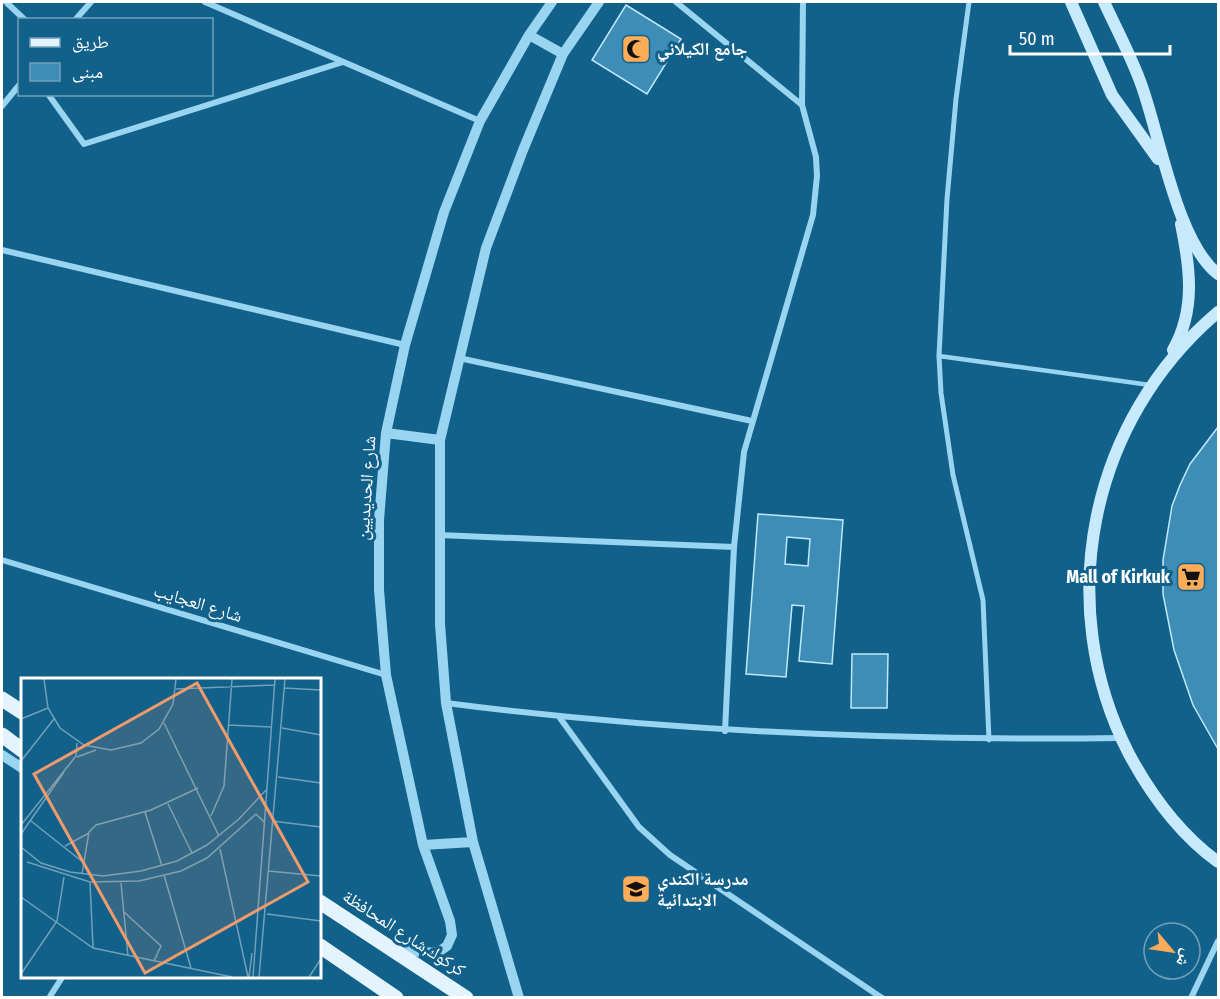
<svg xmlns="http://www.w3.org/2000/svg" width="1220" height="999" viewBox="0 0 1220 999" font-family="'Fira Sans Condensed','Noto Naskh Arabic',sans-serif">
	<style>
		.building { fill: #3e8db7; stroke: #bfe8fc; stroke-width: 1.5; fill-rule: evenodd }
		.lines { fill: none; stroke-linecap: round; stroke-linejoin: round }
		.service { stroke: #99d4f1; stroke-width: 4.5 }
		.pedestrian { stroke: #99d4f1; stroke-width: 5 }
		.minor { stroke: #99d4f1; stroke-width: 6 }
		.tertiary { stroke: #99d4f1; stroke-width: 10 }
		.secondary { stroke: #c7e9fc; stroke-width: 12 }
		.primary { stroke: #e3f4ff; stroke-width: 15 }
		.labels { text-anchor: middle; stroke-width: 6; stroke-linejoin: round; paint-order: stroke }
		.poi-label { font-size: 18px; font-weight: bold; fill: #fff; stroke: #12618b; text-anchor: start }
		.street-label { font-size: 18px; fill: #fff; stroke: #12618b }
		.inset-road { fill: none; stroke: #71a0b9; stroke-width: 1.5 }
		.view { fill: #f19b6d; fill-opacity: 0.15; stroke: #f19b6d; stroke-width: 3 }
		.inset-edge { fill: none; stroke: #fff; stroke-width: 3 }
	</style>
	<rect width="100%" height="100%" fill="#12618b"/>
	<path class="building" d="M626,5L681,39L647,94L592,60Z
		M1218,427V749L1193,705L1174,650L1163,594V560L1172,506L1180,485L1190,464Z
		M758,514L843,520L832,664L799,661L804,606L792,605L786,677L746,674ZM787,537L810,539L808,566L785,564Z
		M852,654H888L887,708H851Z"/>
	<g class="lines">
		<path class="service" d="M939,356L1150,385"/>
		<path class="pedestrian" d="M969,2L956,99L947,199L939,356L941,393L953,475L983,600L989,740"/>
		<path class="minor" d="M6,2L25,20
			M205,2L480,121
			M676,2L802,105L816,157L817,176L813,215L744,452L734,547L725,731
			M75,20L91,2
			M48,94L84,144L343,62
			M802,105L803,2
			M2,106L20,84
			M2,250L405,345
			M459,358L752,421
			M439,535L734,547
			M2,560L386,675
			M446,703C670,732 895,741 1121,738
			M560,718L639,827L670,855L882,998
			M49,998L63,976
			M1191,998L1218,941"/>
		<path class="tertiary" d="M529,35L563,54
			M386,433L440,440
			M2,755L22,768
			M423,845L473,842
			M395,950L437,953L447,946L452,935L450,921L423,845L386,675L379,590V520L386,433L405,345L444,212L480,121L529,35L552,2
			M519,998L473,842L446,703L440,624V440L486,248L523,150L563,54L599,2"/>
		<path class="secondary" d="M1071,2L1112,95L1158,159
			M1104,2C1116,28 1130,54 1140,81C1159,130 1176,242 1218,274
			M1218,312C1090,420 1052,604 1129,754C1151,795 1181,835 1218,862
			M1173,350C1196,310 1190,267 1181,224"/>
		<path class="primary" d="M2,699L22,712
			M2,735L22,750
			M320,902L466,998
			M320,946L396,998"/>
	</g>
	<defs>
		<g id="mosque-square" transform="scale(1.5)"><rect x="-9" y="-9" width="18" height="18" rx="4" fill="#ffac59" stroke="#12618b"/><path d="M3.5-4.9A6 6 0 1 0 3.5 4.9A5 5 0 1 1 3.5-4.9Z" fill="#111"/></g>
		<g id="supermarket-square" transform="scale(1.5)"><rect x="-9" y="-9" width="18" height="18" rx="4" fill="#ffac59" stroke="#12618b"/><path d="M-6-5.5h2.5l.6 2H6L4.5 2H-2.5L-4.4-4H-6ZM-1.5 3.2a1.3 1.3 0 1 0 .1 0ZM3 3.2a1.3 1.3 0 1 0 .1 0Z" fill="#111"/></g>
		<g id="school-square" transform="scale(1.5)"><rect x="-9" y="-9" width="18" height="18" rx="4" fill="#ffac59" stroke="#12618b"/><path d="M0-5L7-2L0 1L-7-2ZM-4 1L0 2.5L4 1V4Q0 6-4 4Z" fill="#111"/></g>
	</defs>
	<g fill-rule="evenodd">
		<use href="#mosque-square" x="636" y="49"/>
		<use href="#supermarket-square" x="1191" y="577"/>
		<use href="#school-square" x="636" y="889"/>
	</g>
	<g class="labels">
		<g class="poi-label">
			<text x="657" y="55">جامع الكيلاني</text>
			<text x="1170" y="583" text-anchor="end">Mall of Kirkuk</text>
			<text x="657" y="885">مدرسة الكندي<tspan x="657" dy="21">الابتدائية</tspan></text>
		</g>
		<g class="street-label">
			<text transform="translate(366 488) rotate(-86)" y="6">شارع الحديديين</text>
			<text transform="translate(198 603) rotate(17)" y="6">شارع العجايب</text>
			<text transform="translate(404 933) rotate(33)" y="6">كركوك,شارع المحافظة</text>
		</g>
	</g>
	<g transform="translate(21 678)">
		<rect width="300" height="300" fill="#12618b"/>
		<path class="inset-road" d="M23,1L27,30L39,50L63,67L90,72L120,65L138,51L152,26L155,1M263,10L300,12M155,11L254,7M0,41L27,30M143,45L198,158M207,47L251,49M261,50L300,57M56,79L75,72M0,83L33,41M257,99L300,105M147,126L171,175M124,134L141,188M190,138L203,108L211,1M10,143L63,185M251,143L300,149M0,147L55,78L56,65M0,156L43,94M44,168L68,155M0,169L20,185L49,194L82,198L120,193L156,183L186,167L218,141L245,112M199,171L227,299M6,184L69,204L118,203L160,193L186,180L235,136L243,144M247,193L300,198M61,196L68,154L75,147L130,132L177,110M143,197L170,290M69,204L72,269M100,205L107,278M0,219L72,270L211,299M103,234L140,268L133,283M246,236L300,243M0,296L36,243L43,199M228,299L231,275M232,299L254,1M238,299L264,1M288,299L300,281"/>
		<path class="view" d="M176,5L287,204L124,295L13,96Z"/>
		<rect width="300" height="300" class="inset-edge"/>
	</g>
	<rect width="1220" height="999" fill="none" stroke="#ffffff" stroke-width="6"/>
	<rect x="18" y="18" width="195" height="78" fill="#12618b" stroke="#71a0b9" stroke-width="1.5"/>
	<rect x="30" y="38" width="30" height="9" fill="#e3f4ff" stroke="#71a0b9" stroke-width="1.5"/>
	<text x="72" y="48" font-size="18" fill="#ffffff">طريق</text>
	<rect x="30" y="63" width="30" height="18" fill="#3e8db7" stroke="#71a0b9" stroke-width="1.5"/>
	<text x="72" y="78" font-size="18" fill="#ffffff">مبنى</text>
	<g transform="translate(1172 951) rotate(119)"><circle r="28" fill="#12618b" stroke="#71a0b9" stroke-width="1.5"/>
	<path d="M0-4.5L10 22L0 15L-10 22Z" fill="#ffac59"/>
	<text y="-9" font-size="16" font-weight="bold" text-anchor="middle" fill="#ffffff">ش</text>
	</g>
	<path d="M1010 45v9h160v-9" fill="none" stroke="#ffffff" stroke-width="3"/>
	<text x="1019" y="45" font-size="18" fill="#ffffff" stroke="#12618b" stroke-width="4.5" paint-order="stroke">50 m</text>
</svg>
